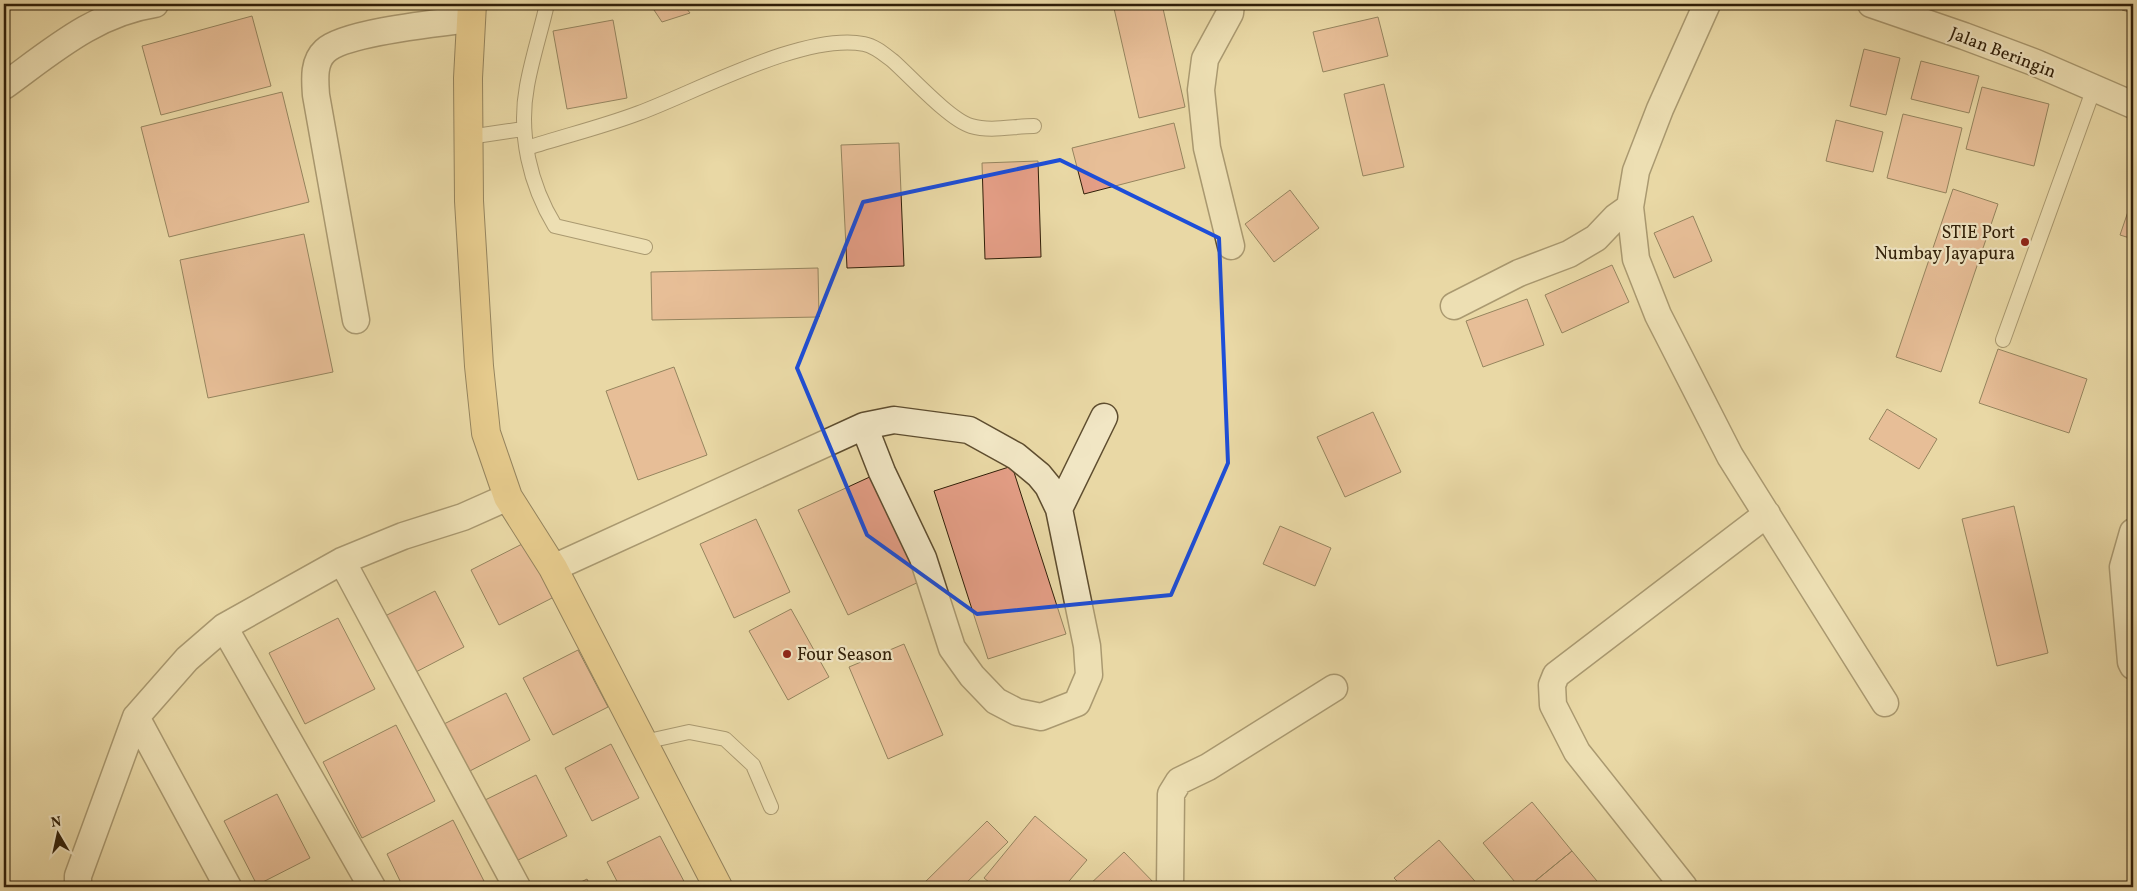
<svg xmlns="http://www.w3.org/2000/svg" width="2137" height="891" viewBox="0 0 2137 891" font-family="Vollkorn,serif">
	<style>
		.building { fill: #e49e86; stroke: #301f08 }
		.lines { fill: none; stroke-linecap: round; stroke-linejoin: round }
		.lane-casing { stroke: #5e4d2f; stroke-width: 16 }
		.street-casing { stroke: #5e4d2f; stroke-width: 29 }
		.highway-casing { stroke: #301f08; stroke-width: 30 }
		.lane { stroke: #f1e6c4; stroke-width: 14 }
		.street { stroke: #f1e6c4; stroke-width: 26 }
		.highway { stroke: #e4bc72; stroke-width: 28 }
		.marked { fill: none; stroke: #1d4ed8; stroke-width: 4; stroke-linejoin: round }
		.poi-dot { fill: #8f2418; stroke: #f1e6c4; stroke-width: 2 }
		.labels { text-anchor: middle; stroke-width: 4.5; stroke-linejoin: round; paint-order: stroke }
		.street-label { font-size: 18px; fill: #301f08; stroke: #f1e6c4 }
		.poi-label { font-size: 18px; fill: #301f08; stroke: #f1e6c4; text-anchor: end }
	</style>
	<rect width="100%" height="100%" fill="#e9d8a5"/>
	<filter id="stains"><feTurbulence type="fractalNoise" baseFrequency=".004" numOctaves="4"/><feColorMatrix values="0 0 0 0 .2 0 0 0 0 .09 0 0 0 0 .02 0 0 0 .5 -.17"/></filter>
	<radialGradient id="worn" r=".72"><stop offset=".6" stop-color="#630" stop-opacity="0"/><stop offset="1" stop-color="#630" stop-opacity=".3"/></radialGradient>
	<path class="building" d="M650,4H683L690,13L662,22Z
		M1113,4H1162L1185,107L1139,118Z
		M2123,4H2133V13L2122,10Z
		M252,16L271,86L161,115L142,46Z
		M1378,17L1388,56L1323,72L1313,32Z
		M613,20L627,98L567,109L553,31Z
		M1864,49L1900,58L1886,115L1850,106Z
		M1921,61L1979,76L1969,113L1911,99Z
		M1384,84L1404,167L1363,176L1344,94Z
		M1982,87L2049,104L2034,166L1966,149Z
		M282,92L309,202L169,237L141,127Z
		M1903,114L1962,128L1946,193L1887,178Z
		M1836,120L1883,132L1873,172L1826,161Z
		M1174,123L1185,168L1084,194L1072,148Z
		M899,143L904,266L847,268L841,145Z
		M1038,161L1041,257L985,259L982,163Z
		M1953,189L1998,204L1941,372L1896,357Z
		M1290,190L1319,228L1274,262L1245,224Z
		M2133,197V239L2120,235Z
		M1693,216L1712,261L1674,278L1654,233Z
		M304,234L333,372L208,398L180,260Z
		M1612,265L1629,302L1562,333L1545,295Z
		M818,268L819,317L652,320L651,272Z
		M1527,299L1544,345L1483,367L1466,321Z
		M1998,349L2087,379L2069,433L1979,403Z
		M674,367L707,455L638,480L606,391Z
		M1887,409L1937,439L1919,469L1869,439Z
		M1373,412L1401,472L1345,497L1317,437Z
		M1012,466L1066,634L988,659L934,491Z
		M874,475L923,580L848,615L798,510Z
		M2014,506L2048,653L1997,666L1962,519Z
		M756,519L790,592L734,618L700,544Z
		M1280,526L1331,548L1315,586L1263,564Z
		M530,540L558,595L499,625L471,570Z
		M435,591L464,647L412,674L383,617Z
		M791,609L829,677L788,700L749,631Z
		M338,618L375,689L305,724L269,653Z
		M904,644L943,735L888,759L849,667Z
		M578,650L608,707L553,735L523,678Z
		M506,693L530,740L466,773L442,725Z
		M396,725L435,801L362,838L323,762Z
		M611,744L639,798L592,821L565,768Z
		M536,775L567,836L510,864L479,803Z
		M277,794L310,858L257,885L224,821Z
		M1532,802L1572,851L1528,887H1519L1483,843Z
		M1035,816L1087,860L1064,887H995L984,878Z
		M453,820L487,887H403L387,854Z
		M987,821L1008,842L962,887H920Z
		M660,836L687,887H620L607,862Z
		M1439,840L1480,887H1403L1394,878Z
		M1572,851L1602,887H1528Z
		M1124,852L1158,887H1087Z
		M587,879L591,887H571Z"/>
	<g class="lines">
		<g class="lane-casing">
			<path id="lane" d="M547,4C541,31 532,58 527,86C518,134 530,185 555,226L645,247
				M469,137L523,129
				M527,148C564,136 602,127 639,113C696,92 805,32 864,44C875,46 885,55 893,61C911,77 950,120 971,126C991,132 1014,126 1034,126
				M2003,340L2094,88
				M644,742L689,732L725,739L753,765L771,807"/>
		</g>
		<g class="street-casing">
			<path id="street" d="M1707,4L1660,109L1636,171L1630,207L1636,259L1658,315L1730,456L1885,703
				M1871,4L1964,36L2036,63L2133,105
				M4,86C51,52 95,13 155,4
				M1231,246L1207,148L1201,90L1205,59L1230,13L1231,4
				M1454,306L1519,273L1569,254L1596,238L1616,217L1630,207
				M356,320L316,95C315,80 313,62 325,51C345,32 440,23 471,19
				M1059,509L1104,417
				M2133,532L2123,567L2131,662L2133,666
				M342,561L517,887
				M553,568L864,426L894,420L969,430L1016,456L1039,475L1048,486L1059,509L1087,646L1089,675L1077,703L1041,717L1017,712L996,701L972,676L952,648L923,558L882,472L864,426
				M224,627L372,887
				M136,717L228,887
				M78,887V876L136,717L187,659L224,627L342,561L403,536L463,517L508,497
				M1170,887L1171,794L1179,781L1208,767L1334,688
				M1684,887L1577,752L1553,705L1552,685L1556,675L1767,514"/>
		</g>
		<g class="highway-casing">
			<path id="highway" d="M472,4L468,78L469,201L479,366L486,433L508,497L553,568L718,887"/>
		</g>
		<use href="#lane" class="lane"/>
		<use href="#street" class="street"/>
		<use href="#highway" class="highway"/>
	</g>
	<path d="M0 0H2137V891H0ZM1060,160L1219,238L1228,463L1171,595L977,614L867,535L797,368L863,202Z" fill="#e9d8a5" fill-opacity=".55" fill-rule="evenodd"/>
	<path class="marked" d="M1060,160L1219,238L1228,463L1171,595L977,614L867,535L797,368L863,202Z"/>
	<g class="poi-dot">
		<circle cx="2025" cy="242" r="5"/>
		<circle cx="787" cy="654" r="5"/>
	</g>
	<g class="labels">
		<g class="street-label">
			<text transform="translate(2003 52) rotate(21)" y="6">Jalan Beringin</text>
		</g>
		<g class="poi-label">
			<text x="2015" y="238">STIE Port<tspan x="2015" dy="21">Numbay Jayapura</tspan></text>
			<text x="797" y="660" text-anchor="start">Four Season</text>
		</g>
	</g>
	<rect width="2137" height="891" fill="none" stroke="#e9d8a5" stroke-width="20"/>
	<rect x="5" y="5" width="2127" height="881" fill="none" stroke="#301f08" stroke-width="2.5"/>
	<rect x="10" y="10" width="2117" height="871" fill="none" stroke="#301f08"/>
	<g transform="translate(58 834) rotate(351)" stroke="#f1e6c4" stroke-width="4" paint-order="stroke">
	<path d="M0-4L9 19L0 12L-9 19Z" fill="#301f08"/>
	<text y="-8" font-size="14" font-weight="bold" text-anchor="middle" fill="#301f08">N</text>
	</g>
	<rect width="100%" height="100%" filter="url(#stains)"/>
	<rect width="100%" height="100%" fill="url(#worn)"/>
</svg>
